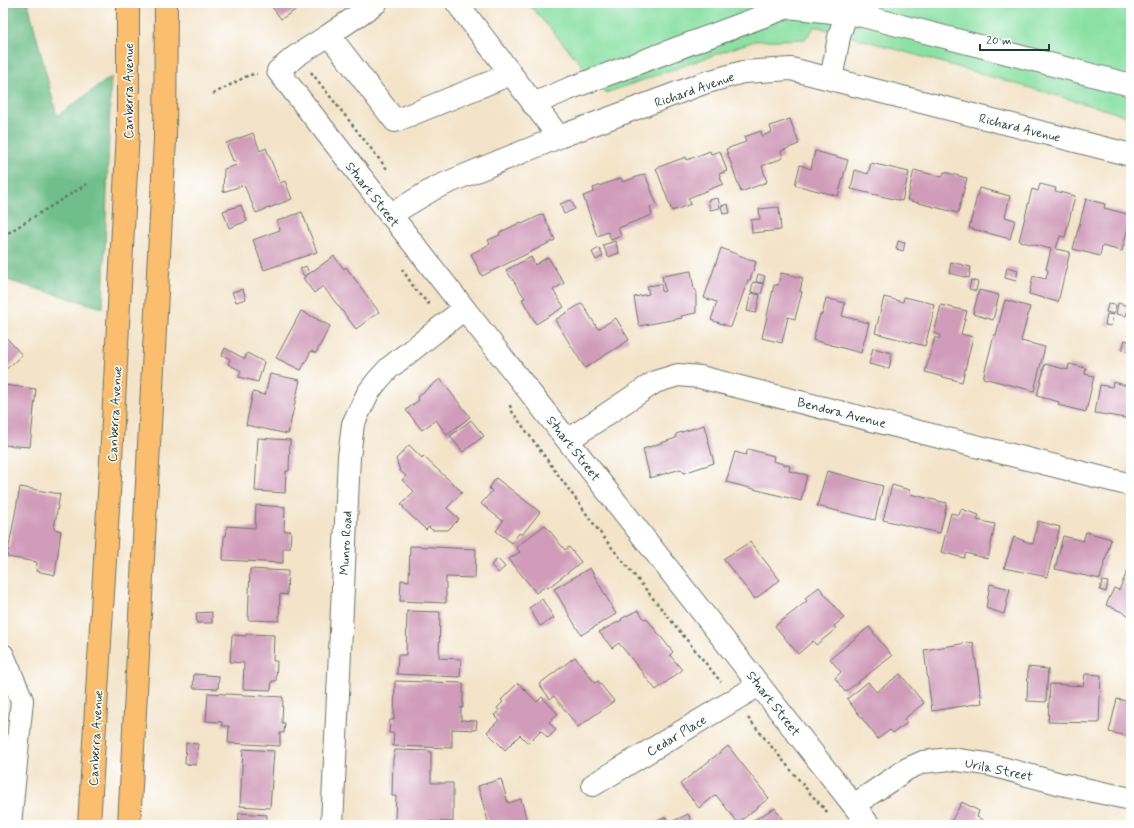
<svg xmlns="http://www.w3.org/2000/svg" width="1134" height="828" viewBox="0 0 1134 828" font-family="Mynerve,sans-serif">
	<style>
		.green { fill: #8be1a4; stroke: #558f6c }
		.forest { fill: #70bf8a; stroke: #487e5f }
		.building { fill: #d09cba }
		.lines { fill: none; stroke-linecap: round; stroke-linejoin: round }
		.minor-casing { stroke: #697768; stroke-width: 24 }
		.highway-casing { stroke: #697768; stroke-width: 24 }
		.path { stroke: #697768; stroke-width: 2.5; stroke-dasharray: 3 3; stroke-linecap: butt }
		.minor { stroke: #fff; stroke-width: 22 }
		.highway { stroke: #fbbd6e; stroke-width: 22 }
		.labels { text-anchor: middle; stroke-width: 3; stroke-linejoin: round; paint-order: stroke }
		.street-label { font-size: 13px; fill: #1f3d34; stroke: #fff }
	</style>
	<rect width="100%" height="100%" fill="#fff"/>
	<filter id="ink" filterUnits="userSpaceOnUse"><feTurbulence type="fractalNoise" baseFrequency=".025" numOctaves="2"/><feDisplacementMap in="SourceGraphic" scale="8" xChannelSelector="R" yChannelSelector="G"/><feConvolveMatrix kernelMatrix="1 2 1 2 8 2 1 2 1" color-interpolation-filters="sRGB"/></filter>
	<filter id="wash" filterUnits="userSpaceOnUse"><feTurbulence type="fractalNoise" baseFrequency=".012" numOctaves="4" result="noise"/><feDisplacementMap in="SourceGraphic" scale="16" xChannelSelector="R" yChannelSelector="G"/><feGaussianBlur stdDeviation="0.9" result="paint"/><feColorMatrix in="noise" values="0 0 0 0 0 0 0 0 0 0 0 0 0 0 0 0 0 1.4 0 .05"/><feComposite in="paint" operator="in"/></filter>
	<g filter="url(#wash)">
		<rect width="100%" height="100%" fill="#f3e3c8"/>
		<path class="green" d="M528,3H1131V117L815,26L805,39L754,41L606,93Z"/>
		<path class="forest" d="M3,3H28L57,116L111,77L103,308L3,279Z"/>
		<g id="blocks">
			<path class="building" d="M269,3H307L281,19Z
				M790,119L799,144L781,151L783,158L762,166L767,182L741,192L726,149L746,142L744,137L761,131L762,136L772,132L770,126Z
				M253,133L260,151L266,148L280,183L285,181L292,199L256,213L244,185L223,192L224,169L237,165L235,160L233,161L226,143Z
				M710,151L711,154L720,151L727,171L719,174L723,184L688,198L691,204L672,211L656,168L686,157L687,160Z
				M815,151L848,160L838,196L795,185L800,165L811,169Z
				M871,163L909,172L902,201L851,189L855,170L868,174Z
				M914,170L942,177L944,172L967,178L958,213L907,200Z
				M645,174L657,205L650,207L652,215L618,228L621,236L611,240L608,232L597,236L583,196L594,192L593,188L621,178L623,182Z
				M1040,184L1056,188L1055,191L1075,196L1065,237L1060,236L1056,249L1070,252L1058,302L1029,294L1033,276L1046,279L1048,270L1046,269L1051,249L1019,241L1032,189L1038,191Z
				M979,188L1010,196L1005,217L1015,220L1010,239L969,228Z
				M718,198L720,208L710,210L708,200Z
				M1086,199L1105,204L1104,208L1131,215L1122,251L1102,246L1100,256L1073,249Z
				M571,200L575,209L564,214L560,204Z
				M728,204L730,213L723,214L721,206Z
				M241,205L247,221L229,228L223,211Z
				M779,207L781,230L752,233L751,220L760,219L759,209Z
				M302,212L317,252L264,270L253,240L280,230L277,221Z
				M543,214L555,240L482,276L471,254L490,244L488,240L500,235L499,233L521,222L522,224Z
				M615,241L619,253L608,257L603,245Z
				M898,241L905,243L903,251L896,249Z
				M599,248L603,256L596,260L592,252Z
				M721,248L756,262L750,280H748L731,327L711,320L717,302L704,298Z
				M334,256L344,269L346,267L379,312L356,329L323,286L314,293L303,278Z
				M531,257L535,265L548,257L564,283L553,290L564,307L536,324L522,299L525,298L506,270Z
				M951,262L971,267L969,278L949,273Z
				M306,266L309,273L304,276L300,269Z
				M1007,267L1018,270L1016,281L1005,278Z
				M691,271L694,290H696V313L681,316L682,318L639,326L634,297L649,294L647,286L661,284L662,292L665,291L662,276Z
				M781,273L803,278L800,291L802,292L795,319L788,317L782,343L762,338L774,285H778Z
				M758,274L765,276L763,283L756,282Z
				M971,280L978,282L976,291L969,289Z
				M753,282L764,284L761,294L751,292Z
				M243,289L246,299L236,302L232,292Z
				M979,290L999,295L993,320L973,314Z
				M751,293L760,295L756,313L747,311Z
				M884,297L903,302L904,297L934,304L933,310L934,311L925,346L875,333Z
				M826,298L845,303L842,316L869,323L861,353L813,340L820,314L822,315Z
				M1005,300L1030,307L1021,341L1045,347L1034,391L983,378L994,335H996Z
				M582,303L598,329L616,318L629,340L585,368L555,320Z
				M1118,303L1129,306L1126,316L1116,314Z
				M1108,304L1116,305L1114,314L1106,312Z
				M941,305L967,311L961,334L973,337L962,382L925,372L935,337L939,339L940,335L934,333Z
				M301,311L330,326L316,353L311,351L301,370L276,358Z
				M1107,314L1113,315L1111,326L1105,325Z
				M3,334L22,355L3,372Z
				M1125,340L1131,342V352L1122,350Z
				M225,348L245,359L247,353L264,362L258,382L239,377L241,371L228,364L230,359L222,355Z
				M873,348L892,353L889,369L869,364Z
				M1045,364L1068,370L1069,364L1086,368L1085,374L1094,376L1086,412L1058,405L1059,402L1037,396Z
				M270,374L300,380L288,434L246,425L253,392L265,395Z
				M440,379L470,417L447,435L436,420L422,430L406,410L419,400L417,397Z
				M1130,380L1131,419L1095,413L1100,385L1112,387L1113,382L1129,386Z
				M3,385L36,389L30,447L3,445Z
				M471,420L484,436L463,452L450,436Z
				M704,425L714,463L684,473L681,469L650,478L643,449L676,438V434Z
				M258,438L290,440L289,471H286L285,493L255,491Z
				M409,445L422,458L423,456L462,492L447,508L459,519L448,530H432L429,527L426,530L403,508L404,507L401,505L414,491L402,480L406,476L400,471L396,459Z
				M748,449L774,456L773,461L790,466L789,471L807,475L801,501L726,482L735,452L746,455Z
				M827,471L883,486L875,520L817,506Z
				M496,478L540,512L522,535L519,533L512,543L496,531L503,521L481,504L492,491L489,488Z
				M892,485L910,490V494L947,503L940,533L883,520Z
				M20,487L60,494L54,529L61,531L55,575L36,571L37,562L7,557Z
				M256,505L285,507L284,531H291L290,548H283V563L223,560L224,536H226L227,526L255,528Z
				M961,509L979,515L977,520L995,524L988,559L966,553L964,558L941,552L951,513L959,515Z
				M1038,521L1060,527L1047,577L1004,568L1014,537L1033,544Z
				M545,525L565,550L569,547L581,562L548,588L546,586L536,593L509,559L520,552L516,547Z
				M1086,532L1111,539L1100,579L1055,569L1063,536L1083,541Z
				M750,542L780,580L755,599L723,559Z
				M410,546L476,549L475,578L446,577V603L400,601L401,580L409,581Z
				M498,559L505,567L498,573L491,565Z
				M1131,563V616L1106,605L1114,588L1119,590Z
				M590,568L616,614L581,635L554,589Z
				M250,569L288,571L287,595L280,594L279,621L248,620Z
				M1102,581L1108,582L1106,592L1100,590Z
				M990,584L1010,589L1004,614L986,608Z
				M819,587L844,618L834,626L836,629L816,645L813,641L798,654L775,626L807,601L805,598Z
				M542,599L554,618L540,626L529,608Z
				M638,610L644,619L646,618L673,652L670,655L682,670L656,690L619,643L612,648L599,632L622,620L621,619Z
				M407,611L440,612L439,658L461,659L460,677L397,674L398,655H406Z
				M212,612V623H197L196,613Z
				M869,627L892,656L845,692L835,678L841,672L830,659Z
				M246,634L274,635L273,661H277L276,681H272L271,690L243,689L244,663L230,662L232,635L246,636Z
				M973,642L982,703L932,711L924,650Z
				M575,657L595,683L598,681L614,701L578,727L554,696L550,699L539,684Z
				M1028,667L1048,669L1046,702L1027,701Z
				M194,674L219,676L218,689L193,688Z
				M900,674L924,703L904,719L907,723L893,733L890,730L878,739L847,699L868,682L876,692Z
				M1085,674L1101,675L1099,723L1048,722L1050,684L1083,686Z
				M395,681L463,683V708L461,707V720L477,721L476,730L452,729V748L393,746L394,733H389L390,720H394Z
				M518,683L537,702L542,697L558,714L549,722L556,730L548,738L541,730L528,743L520,735L505,750L487,732L499,720L494,715L499,711L497,708L503,702L501,700Z
				M208,693L283,697L282,723H285L284,733H280V746L228,743L229,726H222V722L206,721Z
				M1117,699L1131,702V737L1109,732Z
				M186,743L198,744L196,765L185,764Z
				M728,746L769,798L738,823L716,795L699,808L680,784Z
				M243,749L274,751L270,808L240,806Z
				M395,750L431,751V783H453V822L395,821L396,796H392L393,759Z
				M501,779L508,803L521,799L528,825H489L478,786Z
				M962,802L979,811L977,817L992,825H949Z
				M775,808L786,825H745Z
				M239,813L267,815L266,825H238Z
				M688,814L693,825H650L666,817L669,823Z"/>
		</g>
	</g>
	<g filter="url(#ink)">
		<use href="#blocks" fill-opacity="0" stroke="#697768" stroke-width="1"/>
		<g class="lines">
			<g class="minor-casing">
				<path id="minor" d="M376,3L329,35L395,121L511,74
					M457,3L559,137
					M329,35L296,56L278,71L869,825
					M831,79L839,37L846,13
					M533,104L571,88L788,7L859,15L1131,85
					M390,215L435,188L466,175L559,137L704,83L743,72L791,69L1131,155
					M568,440L655,382L678,375L700,377L1131,485
					M3,655L22,700L10,825
					M593,785L759,685
					M854,805L907,769L923,762L950,759L987,764L1061,784L1131,799
					M332,825L349,457L353,424L368,393L378,380L389,368L464,309"/>
			</g>
			<g class="highway-casing">
				<path id="highway" d="M89,825L111,460L128,131V3
					M129,825L165,140L166,3"/>
			</g>
			<path class="path" d="M311,72L387,169
				M213,94L249,75L257,74
				M3,236L87,184
				M402,269L417,292L431,306
				M510,405L511,410L604,538L721,682
				M748,718L809,792L829,814"/>
			<use href="#minor" class="minor"/>
			<use href="#highway" class="highway"/>
		</g>
	</g>
	<g class="labels">
		<g class="street-label">
			<text transform="translate(694 89) rotate(-19)" y="5">Richard Avenue</text>
			<text transform="translate(128 91) rotate(-90)" y="5">Canberra Avenue</text>
			<text transform="translate(1020 127) rotate(14)" y="5">Richard Avenue</text>
			<text transform="translate(373 194) rotate(52)" y="5">Stuart Street</text>
			<text transform="translate(842 412) rotate(14)" y="5">Bendora Avenue</text>
			<text transform="translate(114 414) rotate(-87)" y="5">Canberra Avenue</text>
			<text transform="translate(574 448) rotate(52)" y="5">Stuart Street</text>
			<text transform="translate(345 543) rotate(-87)" y="5">Munro Road</text>
			<text transform="translate(774 703) rotate(52)" y="5">Stuart Street</text>
			<text transform="translate(676 735) rotate(-31)" y="5">Cedar Place</text>
			<text transform="translate(95 738) rotate(-87)" y="5">Canberra Avenue</text>
			<text transform="translate(999 769) rotate(12)" y="5">Urila Street</text>
		</g>
	</g>
	<rect width="1134" height="828" fill="none" stroke="#fff" stroke-width="16"/>
	<path d="M980 44v6h69v-6" fill="none" stroke="#1f3d34" stroke-width="2"/>
	<text x="986" y="44" font-size="12" fill="#1f3d34" stroke="#ffffff" stroke-width="3" paint-order="stroke">20 m</text>
</svg>
